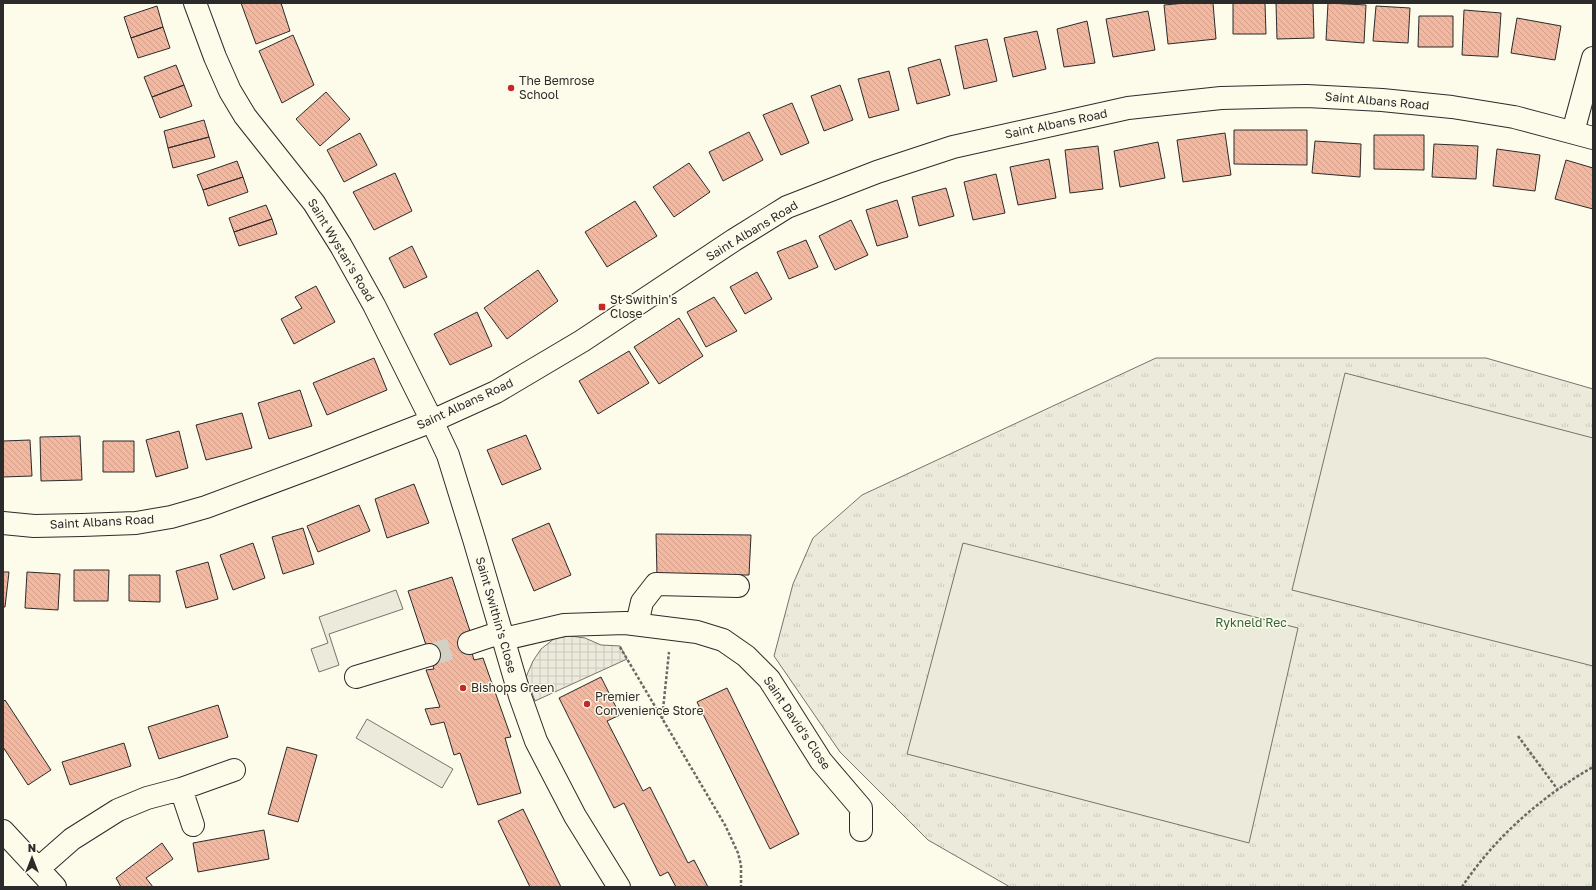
<svg xmlns="http://www.w3.org/2000/svg" width="1596" height="890" viewBox="0 0 1596 890" font-family="'Golos Text',sans-serif">
	<style>
		.park { fill: url(#park-tufts); stroke: #74746e }
		.garden { fill: #ecebdb; stroke: #74746e }
		.parking { fill: #eceadb; stroke: #74746e }
		.plaza { fill: url(#plaza-grid); stroke: #74746e }
		.building { fill: url(#building-back-hatch); stroke: #2b2b2b }
		.lines { fill: none; stroke-linecap: round; stroke-linejoin: round }
		.minor-tunnel { stroke: #d3d1c4; stroke-width: 22; stroke-dasharray: 22 11; stroke-linecap: butt }
		.minor-casing { stroke: #2b2b2b; stroke-width: 24 }
		.path { stroke: #6a6964; stroke-width: 2.5; stroke-dasharray: 3 2; stroke-linecap: butt }
		.minor { stroke: #fdfbea; stroke-width: 22 }
		.poi-dot { fill: #c62828; stroke: #fdfbea; stroke-width: 1.5 }
		.labels { text-anchor: middle; stroke-width: 3; stroke-linejoin: round; paint-order: stroke }
		.poi-label { font-size: 12px; fill: #2b2b2b; stroke: #fdfbea; text-anchor: start }
		.street-label { font-size: 12px; fill: #2b2b2b; stroke: #fdfbea }
		.park-label { font-size: 12px; fill: #34623c; stroke: #fdfbea }
	</style>
	<defs>
		<pattern id="park-tufts" width="24" height="20" patternUnits="userSpaceOnUse"><rect width="24" height="20" fill="#ecebdb"/><path d="M3 7l-1-3M5 7V3M7 7l1-3M15 17l-1-3M17 17v-4M19 17l1-3" fill="none" stroke="#cbcabc"/></pattern>
		<pattern id="plaza-grid" width="8" height="8" patternUnits="userSpaceOnUse"><rect width="8" height="8" fill="#eceadb"/><path d="M0 4h8M4 0v8" fill="none" stroke="#cbc9bc"/></pattern>
		<pattern id="building-back-hatch" width="6" height="6" patternUnits="userSpaceOnUse"><rect width="6" height="6" fill="#f2b8a0"/><path d="M-1 5l2 2M0 0l6 6M5-1l2 2" fill="none" stroke="#d09e8a"/></pattern>
	</defs>
	<rect width="100%" height="100%" fill="#fdfbea"/>
	<path class="park" d="M1156,358H1486L1593,389V887H1010L928,840L840,752L774,656L793,584L813,538L862,495Z"/>
	<path class="garden" d="M1345,373L1593,438V666L1292,590Z
		M963,543L1298,628L1249,843L907,754Z"/>
	<path class="parking" d="M396,590L403,609L329,634L339,665L319,672L311,649L328,643L319,617Z
		M367,719L453,769L442,788L356,738Z"/>
	<path class="plaza" d="M570,636L585,638L601,645L620,646L627,659L535,701L526,677L533,661L541,649L555,638Z"/>
	<path class="building" d="M241,3H281L290,31L256,44Z
		M1186,3H1213L1216,39L1168,44L1164,5Z
		M1233,3H1265L1266,34H1233Z
		M1276,3H1313L1314,38L1277,39Z
		M1328,3L1366,5L1364,43L1326,40Z
		M157,6L163,27L131,38L124,17Z
		M1376,6L1410,8L1408,43L1373,41Z
		M1464,10L1501,13L1498,57L1462,55Z
		M1148,11L1155,50L1113,57L1106,19Z
		M1419,16H1453V47H1418Z
		M1517,18L1561,26L1555,60L1511,53Z
		M1087,21L1095,63L1064,67L1057,29Z
		M163,27L170,48L138,58L131,38Z
		M1037,31L1046,69L1013,77L1004,38Z
		M293,35L314,85L282,103L259,51Z
		M987,39L997,81L964,89L955,46Z
		M940,59L950,95L917,104L908,68Z
		M176,65L184,85L152,97L144,77Z
		M889,71L899,110L869,118L858,79Z
		M184,85L192,106L160,118L152,97Z
		M840,85L853,120L824,131L811,96Z
		M326,92L350,119L320,146L296,119Z
		M792,103L809,143L781,155L763,115Z
		M204,120L209,137L168,148L164,131Z
		M1234,130H1307V165L1234,164Z
		M749,132L763,160L723,181L709,152Z
		M360,133L377,165L344,182L327,150Z
		M1225,133L1231,175L1183,182L1177,140Z
		M1374,135H1424V170L1374,169Z
		M209,137L215,157L173,168L168,148Z
		M1315,141L1361,144L1360,177L1312,173Z
		M1158,142L1165,178L1120,187L1114,151Z
		M1434,144L1478,146L1476,179L1432,177Z
		M1098,146L1103,189L1070,193L1065,150Z
		M1497,149L1540,155L1535,191L1493,186Z
		M1049,159L1056,198L1018,205L1010,167Z
		M1566,160L1593,168V209L1555,199Z
		M237,161L243,177L203,190L197,175Z
		M689,163L710,192L674,217L653,187Z
		M395,173L412,211L374,230L353,192Z
		M996,174L1005,213L973,220L964,182Z
		M243,177L248,192L208,206L203,190Z
		M946,188L954,216L919,226L912,197Z
		M897,200L908,237L877,246L866,210Z
		M635,201L657,236L607,267L585,232Z
		M266,205L272,219L234,232L229,218Z
		M272,219L277,234L239,246L234,232Z
		M851,220L868,255L835,270L819,236Z
		M806,240L818,267L789,279L777,252Z
		M412,246L427,277L404,288L389,258Z
		M538,270L558,301L507,339L484,308Z
		M757,272L772,299L745,314L730,287Z
		M316,286L335,322L294,344L281,319L302,308L295,297Z
		M714,297L737,331L706,347L687,312Z
		M477,312L492,346L450,365L434,334Z
		M679,318L703,356L659,384L634,347Z
		M629,351L649,383L598,414L579,381Z
		M374,358L387,390L327,415L313,383Z
		M300,390L312,426L269,439L258,403Z
		M242,413L252,448L206,460L196,425Z
		M179,431L188,468L156,477L146,440Z
		M526,435L541,469L502,485L487,450Z
		M80,436L82,480L41,481L40,437Z
		M30,440L32,476L3,477V441Z
		M103,441H134V472H103Z
		M414,484L429,523L387,538L375,499Z
		M359,505L370,531L318,552L307,526Z
		M549,523L571,575L534,591L512,539Z
		M303,528L314,564L283,574L272,537Z
		M656,534L751,535L749,575H657Z
		M253,543L265,578L233,590L220,555Z
		M208,562L218,599L186,608L176,571Z
		M74,570H109L108,601H74Z
		M3,572H9L5,607H3Z
		M27,572L60,574L58,610L25,608Z
		M129,575H160V602L129,601Z
		M452,577L471,634L467,635L474,660L483,658L511,737L505,738L521,793L478,805L460,753L454,755L444,722L431,725L425,709L440,707L426,670L434,669L408,591Z
		M601,677L620,715L607,721L643,791L650,787L688,863L694,860L708,887H676L668,872L660,876L624,803L614,808L559,698Z
		M727,688L799,834L770,849L697,702Z
		M5,700L51,770L28,785L3,747V702Z
		M218,705L228,737L159,759L148,727Z
		M124,743L131,766L70,785L62,762Z
		M287,747L317,755L298,822L268,814Z
		M523,809L561,887H530L498,821Z
		M264,830L269,859L198,872L193,843Z
		M162,843L173,859L146,878L153,887H121L116,878Z"/>
	<g class="lines">
		<path class="minor-tunnel" d="M429,655L469,643"/>
		<g class="minor-casing">
			<path id="minor" d="M195,3L215,57L230,91L245,116L314,203L341,246L374,305L432,421L448,455L474,539L520,696L536,741L575,816L619,887
				M1573,132L1593,58
				M3,523L34,526L82,525L136,523L171,517L206,507L316,466L432,421L496,392L582,341L734,240L787,207L877,172L953,147L1128,108L1221,98L1307,96L1382,100L1452,107L1514,117L1593,138
				M637,624L642,602L656,584L738,586
				M504,639L564,625L625,623L697,632L723,640L746,656L769,679L821,761L861,808V830
				M469,643L502,632
				M356,677L429,655
				M181,789L193,825
				M3,831L55,887
				M39,868L72,839L118,810L147,798L181,789L234,770"/>
		</g>
		<path class="path" d="M620,647L725,825L738,853L741,865V887
			M662,719L669,652
			M1518,736L1558,790
			M1462,887C1494,838 1542,796 1593,767"/>
		<use href="#minor" class="minor"/>
	</g>
	<g class="poi-dot">
		<circle cx="511" cy="88" r="4"/>
		<rect x="598" y="303" width="8" height="8" rx="2"/>
		<circle cx="463" cy="688" r="4"/>
		<circle cx="587" cy="704" r="4"/>
	</g>
	<g class="labels">
		<g class="poi-label">
			<text x="519" y="85">The Bemrose<tspan x="519" dy="14">School</tspan></text>
			<text x="610" y="304">St Swithin's<tspan x="610" dy="14">Close</tspan></text>
			<text x="471" y="692">Bishops Green</text>
			<text x="595" y="701">Premier<tspan x="595" dy="14">Convenience Store</tspan></text>
		</g>
		<g class="street-label">
			<text transform="translate(1377 101) rotate(5)" y="4">Saint Albans Road</text>
			<text transform="translate(1056 124) rotate(-12)" y="4">Saint Albans Road</text>
			<text transform="translate(752 231) rotate(-31)" y="4">Saint Albans Road</text>
			<text transform="translate(341 250) rotate(59)" y="4">Saint Wystan's Road</text>
			<text transform="translate(465 404) rotate(-25)" y="4">Saint Albans Road</text>
			<text transform="translate(102 522) rotate(-3)" y="4">Saint Albans Road</text>
			<text transform="translate(496 615) rotate(74)" y="4">Saint Swithin's Close</text>
			<text transform="translate(797 723) rotate(56)" y="4">Saint David's Close</text>
		</g>
		<g class="park-label">
			<text x="1251" y="627">Rykneld Rec</text>
		</g>
	</g>
	<rect width="1596" height="890" fill="none" stroke="#2b2b2b" stroke-width="8"/>
	<g transform="translate(32 858)" stroke="#fdfbea" stroke-width="3" paint-order="stroke">
	<path d="M0-3L7 15L0 10L-7 15Z" fill="#2b2b2b"/>
	<text y="-6" font-size="11" font-weight="bold" text-anchor="middle" fill="#2b2b2b">N</text>
	</g>
</svg>
